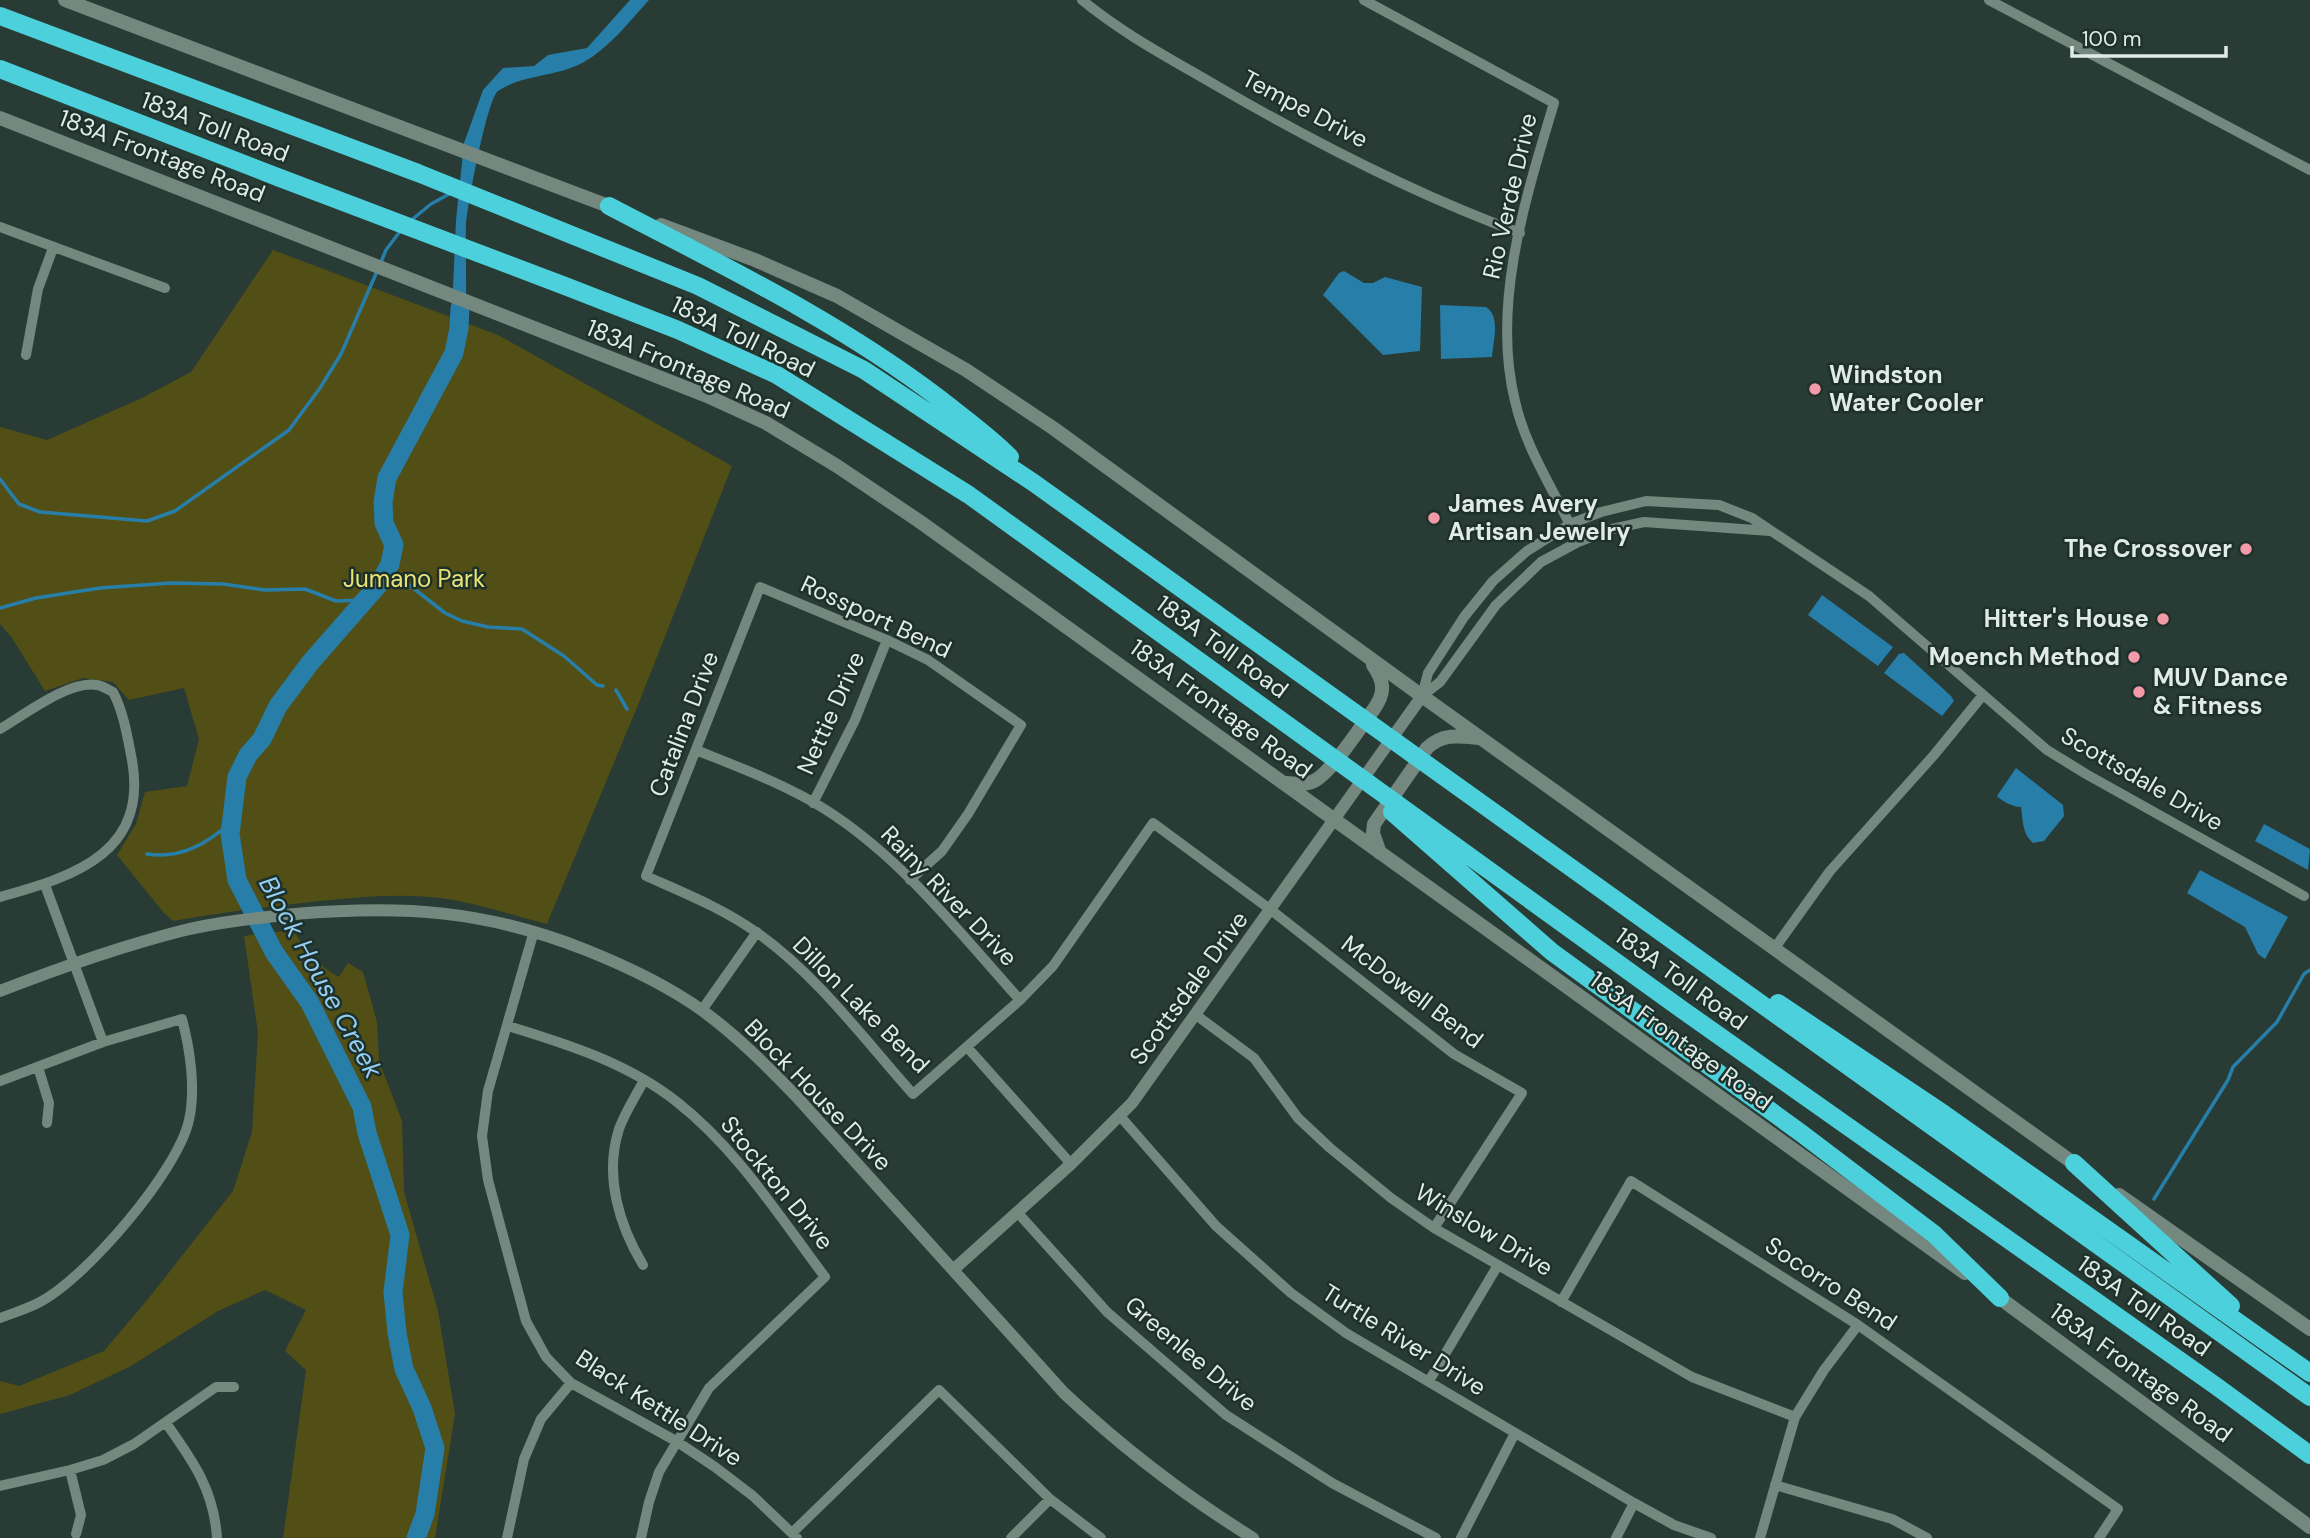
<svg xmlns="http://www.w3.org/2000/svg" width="2310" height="1538" viewBox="0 0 2310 1538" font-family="'DM Sans',sans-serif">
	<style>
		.green { fill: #524f16 }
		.water { fill: #277ea9 }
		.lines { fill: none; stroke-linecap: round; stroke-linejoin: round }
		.stream { stroke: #277ea9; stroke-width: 3.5 }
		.river { stroke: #277ea9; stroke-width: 19 }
		.minor { stroke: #748880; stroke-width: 10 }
		.tertiary { stroke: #748880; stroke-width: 12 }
		.secondary { stroke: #748880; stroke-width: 14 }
		.motorway { stroke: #4cd1dc; stroke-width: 18 }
		.poi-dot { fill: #f39aa8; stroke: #1e302a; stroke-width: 2.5 }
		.labels { text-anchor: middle; stroke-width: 5; stroke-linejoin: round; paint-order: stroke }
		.street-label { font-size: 24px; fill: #e0ebe7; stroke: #1e302a }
		.poi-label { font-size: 24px; font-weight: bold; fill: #e0ebe7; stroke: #1e302a; text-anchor: start }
		.park-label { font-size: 24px; fill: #e9e475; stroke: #1e302a }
		.water-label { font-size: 26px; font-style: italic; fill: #93cff4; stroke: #1e302a }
	</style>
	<rect width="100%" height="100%" fill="#283b34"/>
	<path class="green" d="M273,250L498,335L732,466L640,700L547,924C516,916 485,906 454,900C407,892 358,897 311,902C265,907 219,913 173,921L164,913L117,855L136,824L145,792L187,786L199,739L184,688L129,700L113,682L83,678L45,691L12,638L0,624V427L47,440L142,398L191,372Z
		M293,930C305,950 318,966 339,977L348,963L363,972L377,1022L379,1061L402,1121L404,1192L438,1311L455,1414L435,1538H283L306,1370L285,1351L306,1310L265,1290L218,1311L131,1366L70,1395L0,1414V1381L19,1386L104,1351L148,1299L233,1191L252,1132L258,1033L244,936Z"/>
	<path class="water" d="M630,0H649C629,22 610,47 584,62C558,77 523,74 498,91C487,99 467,207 466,225C465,262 468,299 464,337L451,333L456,220L464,143L483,90L503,68L534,66L548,55L587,48Z
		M1344,271L1364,283H1373L1385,277L1422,287L1420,351L1383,355L1323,295L1339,273Z
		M1440,305L1486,307C1501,316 1493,342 1492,357L1441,359Z
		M1822,595L1893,647L1878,666L1808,615Z
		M1904,653L1951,696L1954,701L1942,716L1884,673L1899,654Z
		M2016,768L2063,805L2064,816L2044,841L2033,843C2022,833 2023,821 2021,807C2013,807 2003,802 1997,796Z
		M2264,824L2310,849L2308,870L2255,841Z
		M2200,870L2288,917L2265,959L2258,954L2245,927L2187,893Z"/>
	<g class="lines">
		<path class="stream" d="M409,222L431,204L451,193
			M381,262L386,250L401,230
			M0,479L19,504L40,512L147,521L175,511L289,430L320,388L341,354L378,269
			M386,572L408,584L445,613L462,621L488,627L522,629L564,656L597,685L603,686
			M0,608L36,598L100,588L171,583L223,584L265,590L305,589L336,601L363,600
			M616,690L627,709
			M147,854C181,859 207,844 231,822
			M2154,1199L2228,1080L2233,1067L2277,1022L2304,974L2310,970"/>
		<path class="river" d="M416,1538L425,1514L435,1448L422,1408L404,1369L397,1333L393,1292L400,1235L367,1133L362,1107L310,1003L274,952L237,880L230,834L237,777L248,755L262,739L278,706L310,663L379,584L390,564L394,545L384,523L383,502L387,478L454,353L459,328L460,308"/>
		<path class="minor" d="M1082,0C1123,34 1171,59 1217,86C1315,143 1414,194 1520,233
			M1364,0L1554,103C1526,197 1491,304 1515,401C1526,451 1558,496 1578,542
			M1989,0L2310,170
			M0,227L165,288
			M26,355L38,289L53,248
			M1422,696L1428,673L1464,617L1493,581L1527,551L1570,524L1601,512L1646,501L1719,505L1752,518L1869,596L2047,750L2086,774L2304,896
			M1422,696L1440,682L1496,605L1541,562L1578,542L1612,529L1644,522L1770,531
			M0,729C24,715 69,680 97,685C103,686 109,690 113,692C123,711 127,734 131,755C151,851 77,876 0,897
			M696,750C736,766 776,781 813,802C896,850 957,930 1020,1000
			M813,803L855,720L887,640
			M910,880L942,851L968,814L1021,725L928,660L887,640L760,587L646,876C684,893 722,908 756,932C815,973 865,1040 913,1094L1020,1000L1053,966L1153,823L1271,910L1454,1054L1522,1093L1434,1228
			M45,885L103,1042
			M534,931L488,1091L482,1136L488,1180L526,1321L546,1357L571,1383L676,1441L715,1467L753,1496L797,1538
			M1774,949L1830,871L1934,755L1983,695
			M702,1010L757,932
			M1196,1015L1254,1058L1298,1118L1330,1148L1391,1198L1434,1228L1692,1377L1795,1417
			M508,1026C567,1044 628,1063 677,1102C737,1149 779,1216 825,1277L709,1388L659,1472L649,1502L641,1538
			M967,1047L1071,1164
			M38,1067L49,1103L47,1123
			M0,1081L103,1042L182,1019C190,1049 196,1089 189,1120C178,1171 86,1278 40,1302C27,1309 13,1313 0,1318
			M1120,1116L1216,1226L1291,1293L1346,1333L1634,1503L1674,1525L1711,1538
			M1018,1213L1107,1312L1226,1415L1332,1483L1436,1538
			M643,1265C619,1225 604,1176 619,1129C625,1112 636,1096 644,1080
			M1561,1302L1631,1181L1858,1325L2118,1509L2099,1538
			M1429,1381L1498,1265
			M166,1423C193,1461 214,1490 217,1538
			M70,1470L81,1515L76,1534
			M1775,1485L1892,1519L1927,1538
			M0,1486L70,1470L103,1460L134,1444L216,1387H234
			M792,1533L939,1390L1050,1499L1101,1538
			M507,1538L524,1459L541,1419L571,1383
			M1011,1538L1050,1499
			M1461,1538L1515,1433
			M1616,1538L1634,1503
			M1760,1538L1795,1417L1824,1370L1858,1325"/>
		<path class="tertiary" d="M0,991C59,968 119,947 181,931C218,922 257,918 295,914C402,905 486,910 586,950C626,966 667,985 703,1011C737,1036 767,1066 796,1096L1064,1393C1123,1448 1185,1496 1253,1538
			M953,1270L1071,1164L1132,1103L1422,696"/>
		<path class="secondary" d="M65,0L619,210
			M0,118L707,396L766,423L837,466L919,521L1965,1273
			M661,225L755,260L837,296L966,370L1053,428L1422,696L2083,1170
			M1286,783C1295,784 1305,785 1314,781C1331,773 1361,726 1374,709C1386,692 1384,681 1373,665
			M1380,853L1373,833L1374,824L1427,748C1443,733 1458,736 1479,738
			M2119,1195L2310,1329
			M1993,1293L2310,1527"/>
		<path class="motorway" d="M0,16L418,173L698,286L864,370L1034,483L2310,1397
			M0,69L280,178L565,286L678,330L777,375L969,495L1684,1011L2216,1386L2310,1455
			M609,206C722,265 838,321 940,399C964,418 988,435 1010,457
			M1392,812L1552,952L1801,1133L1934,1234L2000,1298
			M1778,1003L1944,1114L2310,1373
			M2074,1163L2231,1306"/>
	</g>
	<g class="poi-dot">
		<circle cx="1815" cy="389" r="7"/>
		<circle cx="1434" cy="518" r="7"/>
		<circle cx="2246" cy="549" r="7"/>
		<circle cx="2163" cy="619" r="7"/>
		<circle cx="2134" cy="657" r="7"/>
		<circle cx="2139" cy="692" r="7"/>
	</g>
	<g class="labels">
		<g class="street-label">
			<text transform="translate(1305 109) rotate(28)" y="8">Tempe Drive</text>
			<text transform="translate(215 127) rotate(21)" y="8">183A Toll Road</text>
			<text transform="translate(162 156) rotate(21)" y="8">183A Frontage Road</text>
			<text transform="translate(1510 196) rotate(-77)" y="8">Rio Verde Drive</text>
			<text transform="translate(743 337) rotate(26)" y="8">183A Toll Road</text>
			<text transform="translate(688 369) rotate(23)" y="8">183A Frontage Road</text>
			<text transform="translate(876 617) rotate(25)" y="8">Rossport Bend</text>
			<text transform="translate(1222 647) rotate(36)" y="8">183A Toll Road</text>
			<text transform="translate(1221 709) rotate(36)" y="8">183A Frontage Road</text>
			<text transform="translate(831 713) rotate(-66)" y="8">Nettie Drive</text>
			<text transform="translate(684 724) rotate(-69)" y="8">Catalina Drive</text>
			<text transform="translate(2142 779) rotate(30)" y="8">Scottsdale Drive</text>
			<text transform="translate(949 896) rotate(46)" y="8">Rainy River Drive</text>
			<text transform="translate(1681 979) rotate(36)" y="8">183A Toll Road</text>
			<text transform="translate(1189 988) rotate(-54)" y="8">Scottsdale Drive</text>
			<text transform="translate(1412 992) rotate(37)" y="8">McDowell Bend</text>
			<text transform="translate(861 1005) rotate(45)" y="8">Dillon Lake Bend</text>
			<text transform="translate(1681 1041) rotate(36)" y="8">183A Frontage Road</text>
			<text transform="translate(818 1095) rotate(46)" y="8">Block House Drive</text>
			<text transform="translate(777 1183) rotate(51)" y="8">Stockton Drive</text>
			<text transform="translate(1484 1230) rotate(31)" y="8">Winslow Drive</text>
			<text transform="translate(1831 1284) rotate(33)" y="8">Socorro Bend</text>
			<text transform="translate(2144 1306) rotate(35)" y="8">183A Toll Road</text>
			<text transform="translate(1404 1340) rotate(32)" y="8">Turtle River Drive</text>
			<text transform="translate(1191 1354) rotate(40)" y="8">Greenlee Drive</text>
			<text transform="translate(2141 1373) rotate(36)" y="8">183A Frontage Road</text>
			<text transform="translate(659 1408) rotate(33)" y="8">Black Kettle Drive</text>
		</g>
		<g class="poi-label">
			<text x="1829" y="383">Windston<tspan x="1829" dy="28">Water Cooler</tspan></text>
			<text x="1448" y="512">James Avery<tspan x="1448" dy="28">Artisan Jewelry</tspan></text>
			<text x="2232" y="557" text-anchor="end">The Crossover</text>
			<text x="2149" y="627" text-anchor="end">Hitter's House</text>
			<text x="2120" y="665" text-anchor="end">Moench Method</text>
			<text x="2153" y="686">MUV Dance<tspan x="2153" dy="28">&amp; Fitness</tspan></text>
		</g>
		<g class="park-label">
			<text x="414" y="587">Jumano Park</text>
		</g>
		<g class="water-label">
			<text transform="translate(321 977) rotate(61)" y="9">Block House Creek</text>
		</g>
	</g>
	<path d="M2072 46v10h154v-10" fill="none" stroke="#e0ebe7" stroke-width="3.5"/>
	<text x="2082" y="46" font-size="21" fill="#e0ebe7" stroke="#1e302a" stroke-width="5" paint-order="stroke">100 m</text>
</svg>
